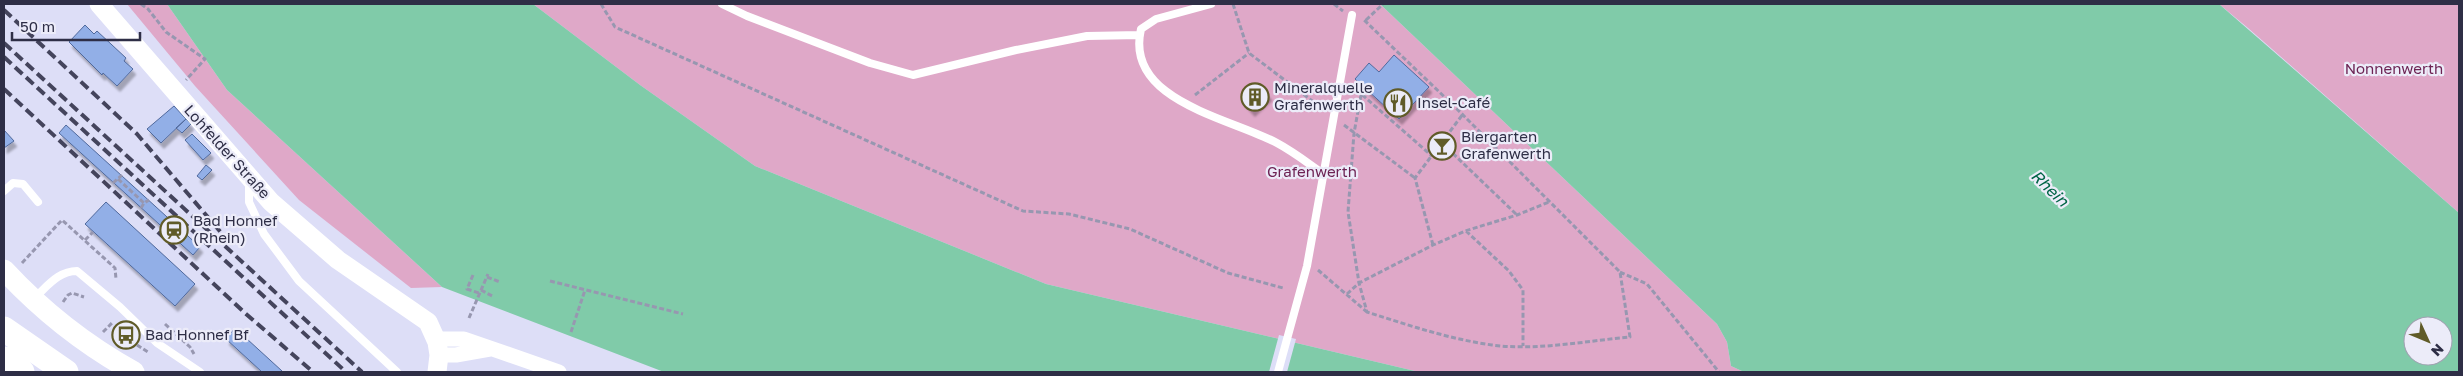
<svg xmlns="http://www.w3.org/2000/svg" width="2463" height="376" viewBox="0 0 2463 376" font-family="'Golos Text',sans-serif">
	<style>
		.green { fill: #dfa8c8 }
		.water { fill: #80cba9; fill-rule: evenodd }
		.pier { fill: #dddef7 }
		.building { fill: #92afe7; stroke: #50699c; filter: url(#shadow) }
		.lines { fill: none; stroke-linecap: round; stroke-linejoin: round }
		.path { stroke: #9797b0; stroke-width: 3; stroke-dasharray: 5 2.5; stroke-linecap: butt }
		.service { stroke: #fff; stroke-width: 8 }
		.minor { stroke: #fff; stroke-width: 15 }
		.tertiary { stroke: #fff; stroke-width: 19 }
		.secondary { stroke: #fff; stroke-width: 21 }
		.trunk { stroke: #fff; stroke-width: 25 }
		.rail { stroke: #44445c; stroke-width: 4; stroke-dasharray: 10 5; stroke-linecap: butt }
		.labels { text-anchor: middle; stroke-width: 4.5; stroke-linejoin: round; paint-order: stroke }
		.park-label { font-size: 15px; fill: #6d2354; stroke: #ececf9 }
		.poi-label { font-size: 15px; fill: #2e2e46; stroke: #ececf9; text-anchor: start }
		.street-label { font-size: 15px; fill: #2e2e46; stroke: #ececf9 }
		.water-label { font-size: 16px; font-style: italic; fill: #006546; stroke: #ececf9 }
	</style>
	<defs>
		<filter id="shadow"><feDropShadow dx="3" dy="5.5" stdDeviation="1" flood-color="#0004"/></filter>
	</defs>
	<rect width="100%" height="100%" fill="#dddef7"/>
	<path class="green" d="M127,4H167L227,90L442,287L411,288L299,200L195,86Z
		M533,4H1380L1717,324L1727,342L1731,366L1744,372H1419L1046,284L755,166L640,85Z
		M2219,4H2459V213L2248,28Z"/>
	<path class="water" d="M167,4H533L640,85L755,166L1046,284L1419,372H664L442,287L227,90Z
		M1380,4H2219L2459,213V372H1744L1731,366L1727,342L1717,324ZM2413,326H2443V356H2413Z"/>
	<path class="pier" d="M1279,335L1296,339L1287,372H1269Z"/>
	<path class="building" d="M85,25L94,34L97,31L126,58L124,61L133,69L117,86L103,73L102,75L69,42Z
		M1394,55L1429,87L1399,119L1355,79L1369,63L1379,72Z
		M1259,84L1269,95L1252,111L1242,100Z
		M174,106L186,119L161,143L147,129Z
		M186,119L191,124L182,133L176,128Z
		M66,125L200,247L193,255L59,133Z
		M4,130L14,141L4,148Z
		M192,134L211,153L203,160L185,140Z
		M206,165L212,170L202,180L197,176Z
		M106,202L195,284L175,306L85,224Z
		M235,328L282,371L280,372H262L226,339Z"/>
	<g class="lines">
		<path class="path" d="M141,4L148,9L166,32L205,59L186,80
			M601,4L615,27L1023,211L1069,214L1130,229L1228,273L1283,288
			M1233,4L1249,53L1323,109
			M1334,4L1343,11
			M1366,20L1383,4
			M1351,85L1432,156
			M1195,95L1249,53
			M1361,95L1354,133L1348,212L1359,283L1367,312C1408,325 1449,339 1492,345C1537,351 1585,341 1630,337L1620,272L1454,106L1363,19
			M1344,125L1415,178
			M1442,143L1517,215
			M118,179L144,203
			M113,183L122,175
			M141,208L144,203L149,200
			M1466,231L1509,271L1523,290V346
			M85,240L93,232
			M1433,245L1415,178L1463,114
			M22,263L62,220L115,268L116,279
			M1318,270L1367,312
			M1620,272L1647,284L1719,372
			M473,275L467,289L479,293
			M487,277L500,282
			M550,281L683,314
			M481,290L494,297
			M1347,294L1359,283L1433,245L1465,231L1517,215L1549,202
			M63,302L68,295L72,293L84,297
			M469,318L488,274
			M165,324L190,347L194,354
			M103,332L112,323
			M571,332L585,290
			M137,345L148,352"/>
		<path class="service" d="M722,4L747,16L870,63L913,75L1016,50L1087,36L1140,35
			M1211,4L1156,19L1141,29C1124,101 1231,118 1277,143C1294,152 1309,164 1325,175
			M249,182V202L264,234L299,281L397,372
			M4,191L13,183L23,184L38,202
			M34,298C47,287 58,271 77,271L120,307L157,343L200,372
			M1278,372L1307,266L1352,15"/>
		<path class="minor" d="M436,339H464L559,372
			M439,355H456L490,349"/>
		<path class="tertiary" d="M99,4L271,202L338,260L428,322L437,342L439,355L437,372"/>
		<path class="secondary" d="M4,270C42,311 85,345 134,372"/>
		<path class="trunk" d="M4,329L66,372
			M4,359L22,372"/>
		<path class="rail" d="M4,10L137,134L229,242
			M4,43L362,372
			M4,57L346,372
			M4,89L245,313L313,372"/>
	</g>
	<defs>
		<g id="building-ring" transform="scale(1.4375)"><circle r="9.5" fill="#ececf9" stroke="#605b28" stroke-width="1.5"/><path d="M-4-6H4V6H1V3H-1V6H-4ZM-2.5-4.3h1.7v1.8h-1.7ZM.8-4.3h1.7v1.8H.8ZM-2.5-1h1.7V.8h-1.7ZM.8-1h1.7V.8H.8Z" fill="#605b28"/></g>
		<g id="restaurant-ring" transform="scale(1.4375)"><circle r="9.5" fill="#ececf9" stroke="#605b28" stroke-width="1.5"/><path d="M-5-6h1v4h1v-4h1v4h1v-4h1v5L-1.5 .5V6h-2V.5L-5-1ZM5-6V6H3V1.5H1.5Q1.5-4 5-6Z" fill="#605b28"/></g>
		<g id="bar-ring" transform="scale(1.4375)"><circle r="9.5" fill="#ececf9" stroke="#605b28" stroke-width="1.5"/><path d="M-6-5H6L.8 .8V4.5H3.5V6h-7V4.5H-.8V.8Z" fill="#605b28"/></g>
		<g id="station-ring" transform="scale(1.4375)"><circle r="9.5" fill="#ececf9" stroke="#605b28" stroke-width="1.5"/><path d="M-3-6H3Q5-6 5-4V2Q5 4 3 4L4.5 6H3L1.5 4h-3L-3 6H-4.5L-3 4Q-5 4-5 2V-4Q-5-6-3-6ZM-3.5-4v3h7v-3ZM-3.5 1v1.5H-2V1ZM2 1v1.5H3.5V1Z" fill="#605b28"/></g>
		<g id="bus-ring" transform="scale(1.4375)"><circle r="9.5" fill="#ececf9" stroke="#605b28" stroke-width="1.5"/><path d="M-5-6H5V4H4V6H2V4H-2V6H-4V4H-5ZM-3.5-4V0h7V-4ZM-3.5 1.2v1.5H-2V1.2ZM2 1.2v1.5H3.5V1.2Z" fill="#605b28"/></g>
	</defs>
	<g fill-rule="evenodd">
		<use href="#building-ring" x="1255" y="97"/>
		<use href="#restaurant-ring" x="1398" y="103"/>
		<use href="#bar-ring" x="1442" y="146"/>
		<use href="#station-ring" x="174" y="230"/>
		<use href="#bus-ring" x="126" y="335"/>
	</g>
	<g class="labels">
		<g class="park-label">
			<text x="2394" y="74">Nonnenwerth</text>
			<text x="1312" y="177">Grafenwerth</text>
		</g>
		<g class="poi-label">
			<text x="1274" y="93">Mineralquelle<tspan x="1274" dy="17">Grafenwerth</tspan></text>
			<text x="1417" y="108">Insel-Café</text>
			<text x="1461" y="142">Biergarten<tspan x="1461" dy="17">Grafenwerth</tspan></text>
			<text x="193" y="226">Bad Honnef<tspan x="193" dy="17">(Rhein)</tspan></text>
			<text x="145" y="340">Bad Honnef Bf</text>
		</g>
		<g class="street-label">
			<text transform="translate(227 152) rotate(48)" y="5">Lohfelder Straße</text>
		</g>
		<g class="water-label">
			<text transform="translate(2050 188) rotate(44)" y="6">Rhein</text>
		</g>
	</g>
	<rect width="2463" height="376" fill="none" stroke="#2e2e46" stroke-width="10"/>
	<g transform="translate(2428 341) rotate(134)"><circle r="24" fill="#ececf9" stroke="#a0a0b1"/>
	<path d="M0-4L9 19L0 12L-9 19Z" fill="#605b28"/>
	<text y="-8" font-size="14" font-weight="bold" text-anchor="middle" fill="#2e2e46">N</text>
	</g>
	<path d="M12 32v8h128v-8" fill="none" stroke="#2e2e46" stroke-width="2.5"/>
	<text x="20" y="32" font-size="15" fill="#2e2e46" stroke="#ececf9" stroke-width="4" paint-order="stroke">50 m</text>
</svg>
